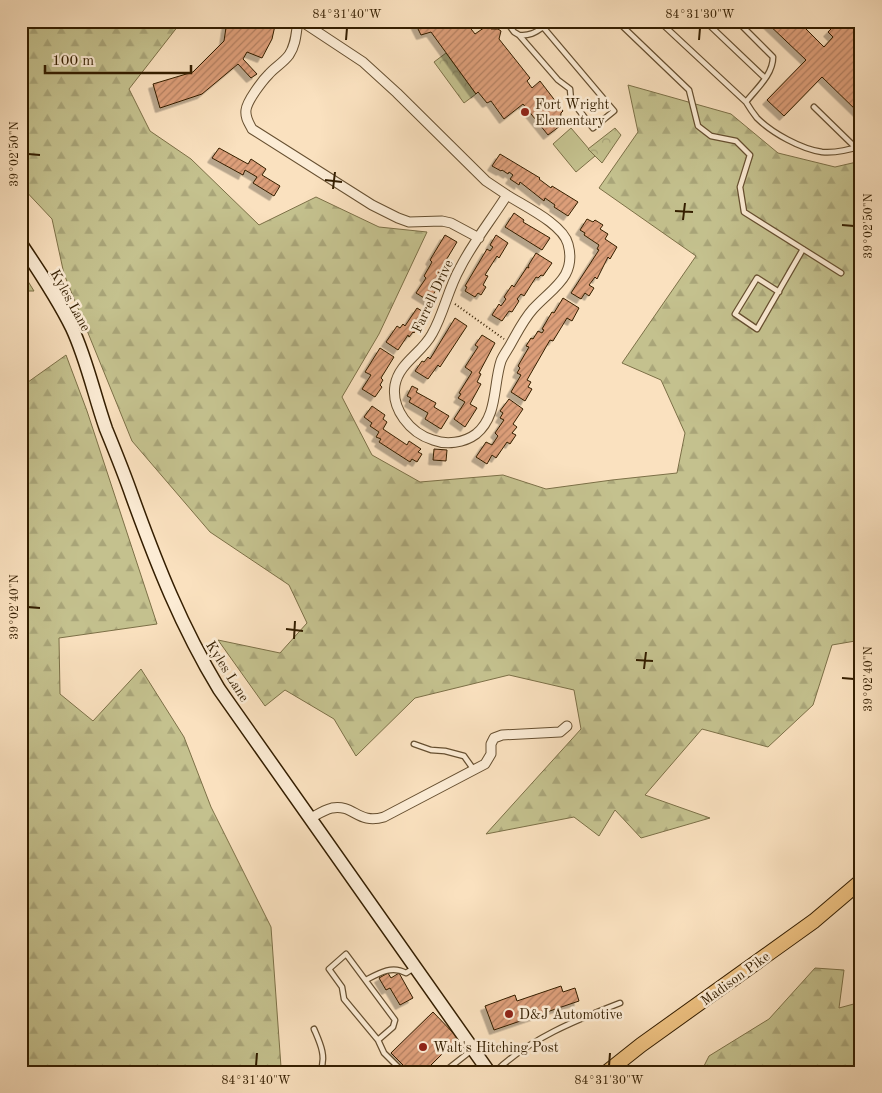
<svg xmlns="http://www.w3.org/2000/svg" width="882" height="1093" viewBox="0 0 882 1093" font-family="'Old Standard TT',serif">
	<style>
		.green { fill: #c4c18e; stroke: #7c7047 }
		.forest { fill: url(#forest-firs); stroke: #7c7047 }
		.park { fill: url(#park-crowns); stroke: #7c7047 }
		.lines { fill: none; stroke-linecap: round; stroke-linejoin: round }
		.stream { stroke: #747e6b; stroke-width: 3 }
		.building { fill: url(#building-hatch); stroke: #341e00; filter: url(#shadow) }
		.service-casing { stroke: #664f30; stroke-width: 7 }
		.minor-casing { stroke: #664f30; stroke-width: 11 }
		.secondary-casing { stroke: #341e00; stroke-width: 15 }
		.primary-casing { stroke: #341e00; stroke-width: 16 }
		.path { stroke: #341e00; stroke-width: 2; stroke-dasharray: 1 2.5; stroke-linecap: butt }
		.service { stroke: #fcecd5; stroke-width: 4.5 }
		.minor { stroke: #fcecd5; stroke-width: 9 }
		.secondary { stroke: #fcecd5; stroke-width: 12 }
		.primary { stroke: #edc080; stroke-width: 14 }
		.ticks { fill: none; stroke: #341e00; stroke-width: 2 }
		.poi-dot { fill: #8f2418; stroke: #fcecd5; stroke-width: 2 }
		.labels { text-anchor: middle; stroke-width: 5; stroke-linejoin: round; paint-order: stroke }
		.poi-label { font-size: 14px; fill: #341e00; stroke: #fcecd5; text-anchor: start }
		.street-label { font-size: 14px; fill: #341e00; stroke: #fcecd5 }
		.neatline { fill: none; stroke: #341e00; stroke-width: 2 }
		.ticks-label { font-size: 12px; text-anchor: middle; fill: #341e00 }
	</style>
	<defs>
		<pattern id="forest-firs" width="22" height="20" patternUnits="userSpaceOnUse" patternTransform="scale(1.25)"><rect width="22" height="20" fill="#c4c18e"/><path d="M5 1l3.5 6h-7zM16 11l3.5 6h-7z" fill="#a9a579"/></pattern>
		<pattern id="park-crowns" width="20" height="18" patternUnits="userSpaceOnUse" patternTransform="scale(1.25)"><rect width="20" height="18" fill="#c4c18e"/><path d="M2 6a3 3 0 1 1 6 0M12 15a3 3 0 1 1 6 0" fill="none" stroke="#a9a579"/></pattern>
		<pattern id="building-hatch" width="6" height="6" patternUnits="userSpaceOnUse" patternTransform="scale(1.25)"><rect width="6" height="6" fill="#dc9e79"/><path d="M-1 1l2-2M0 6l6-6M5 7l2-2" fill="none" stroke="#b38061"/></pattern>
		<filter id="shadow"><feDropShadow dx="-4.5" dy="4.5" stdDeviation="0" flood-color="#0004"/></filter>
	</defs>
	<rect width="100%" height="100%" fill="#fae1bf"/>
	<filter id="stains"><feTurbulence type="fractalNoise" baseFrequency=".004" numOctaves="4"/><feColorMatrix values="0 0 0 0 .2 0 0 0 0 .09 0 0 0 0 .02 0 0 0 .5 -.17"/></filter>
	<radialGradient id="worn" r=".72"><stop offset=".6" stop-color="#630" stop-opacity="0"/><stop offset="1" stop-color="#630" stop-opacity=".3"/></radialGradient>
	<path class="green" d="M571,128L595,156L576,172L553,144Z"/>
	<path class="forest" d="M21,21H182L129,89L150,131L191,159L259,225L316,197L379,227L427,232L379,334L342,397L372,455L420,482L503,475L546,489L612,480L677,473L685,433L661,380L622,363L696,256L599,188L638,132L628,85L731,114L778,153L835,167L861,161V640L832,645L813,705L768,747L702,729L645,795L710,818L641,838L615,810L599,836L574,817L486,834L581,729L574,690L509,675L415,698L356,756L334,719L285,690L265,706L218,640L280,653L307,623L289,585L210,532L132,441L64,274L52,219L21,186Z
		M21,270L34,291H21Z
		M66,355L87,411L157,624L59,638L60,694L93,721L141,669L184,737L211,807L271,927L281,1067L279,1072H21V387Z
		M815,968L844,970L839,1008L861,1002V1072H701L709,1056L769,1019Z"/>
	<path class="park" d="M446,53L476,94L464,103L434,62Z
		M615,128L621,135L602,163L588,149Z"/>
	<g class="lines">
		<path class="stream" d="M847,1072L861,1061"/>
	</g>
	<path class="building" d="M227,21H276L272,39L262,58L247,52L243,59L257,74L251,78L238,64L202,94L160,108L153,84L193,72L224,41Z
		M414,21H465L475,34L488,25L491,29H498L501,31L499,39L530,78L527,81L532,88L540,81L563,111L561,113L560,126L548,135L523,104L504,119L491,101L487,103L478,92L476,94L431,32L421,35Z
		M765,21H798L824,47L833,37L828,32L839,21H861V71L857,75L861,79V115L822,77L784,116L767,100L806,60Z
		M219,148L248,164L251,159L266,169L262,175L280,186L274,196L253,183L257,177L245,170L243,175L212,158Z
		M500,154L540,178L539,179L551,188L552,186L578,202L568,216L554,207L555,205L545,198L544,201L520,182L519,185L510,179L513,175L509,172L508,174L502,170L501,171L492,166Z
		M514,213L524,220L523,222L550,238L542,250L505,227Z
		M587,219L593,222L595,220L603,225L600,229L608,234L605,239L617,247L610,259L608,257L597,279L595,277L589,285L594,288L589,296L585,293L581,299L571,293L599,250L597,249L599,245L584,235L585,233L580,230Z
		M445,235L457,242L442,267L444,268L435,283L437,284L434,289L436,290L429,301L416,293L426,278L424,276L432,262L430,260Z
		M496,235L508,243L499,258L497,256L485,275L488,276L483,285L486,287L481,295L478,293L475,297L465,291L467,287L465,286L487,249L490,251L493,247L490,245Z
		M536,253L552,263L543,276L541,275L538,278L536,277L524,296L521,294L517,299L519,301L512,312L509,311L502,321L492,315L499,304L501,306L506,299L504,297L512,285L514,287L527,267L529,268L528,266Z
		M563,298L579,308L572,321L567,318L553,341L550,340L527,380L531,382L528,387L532,389L525,401L511,392L521,375L517,373L520,368L518,366L529,347L526,346L531,338L533,339L538,331L542,333L544,330L542,329L552,312L554,313Z
		M417,308L427,314L414,333L413,332L409,337L408,335L398,350L386,342L397,326L400,328L403,324L405,326Z
		M455,318L467,326L440,367L438,365L428,379L415,371L422,361L424,362L428,357L430,359Z
		M482,335L495,343L479,373L481,374L477,382L481,384L470,404L477,408L465,427L454,419L465,402L458,398L461,394L459,393L472,372L465,367L478,347L475,345Z
		M21,346L28,356L21,361Z
		M380,348L394,357L381,378L383,380L380,385L382,387L375,397L362,389L371,375L365,372Z
		M412,386L418,389L416,392L436,403L434,407L449,416L441,429L425,419L428,413L409,402L411,398L407,396Z
		M509,399L523,409L513,424L517,427L512,433L516,435L510,444L507,442L496,458L492,455L487,464L476,457L486,442L492,445L498,436L495,433L504,420L500,418L503,413L500,411Z
		M372,406L385,415L383,419L387,422L383,429L407,445L409,441L421,449L418,452L422,454L417,462L412,459L410,462L379,442L381,439L376,437L379,432L370,426L372,423L364,417Z
		M434,449L447,450L446,461L433,460Z
		M388,973L391,978L399,973L413,998L400,1005L390,988L386,990L379,978Z
		M561,986L563,992L575,988L579,1001L494,1030L485,1006L515,995L517,1001Z
		M433,1012L458,1038L424,1072H410L391,1053Z"/>
	<g class="lines">
		<g class="service-casing">
			<path id="service" d="M506,21L514,32L519,35L558,80L570,89L571,100L593,128L614,111L543,27C535,33 529,36 519,35
				M617,21L689,90L698,126L711,136L736,141L750,155L740,187L744,212L841,273
				M659,21L746,102
				M705,21L765,78
				M737,21L773,57C773,75 756,89 746,102C749,107 753,113 757,118C772,133 801,149 822,152C834,153 849,150 861,146
				M814,107L855,147
				M779,292L757,278L735,314L757,329L803,249
				M414,744L431,750L445,751L464,756L474,770
				M366,980C379,973 392,965 406,973L414,968
				M314,1029C320,1043 327,1057 320,1072
				M378,1040L393,1027L395,1020L346,954L329,969L342,987L344,999L378,1040L384,1053L403,1072
				M356,1072L359,1069
				M444,1072L472,1050
				M495,1072C529,1039 576,1020 620,1003"/>
		</g>
		<g class="minor-casing">
			<path id="minor" d="M298,21C296,33 296,45 289,55C283,63 275,67 269,74C262,81 247,101 246,110C245,118 249,123 252,129L372,205L398,218L409,222L442,221L451,223L479,238
				M298,21L304,23L363,62L397,93L486,181L507,195
				M507,195C524,206 563,224 568,244C577,277 552,288 533,309C523,320 516,335 509,347C506,352 503,356 501,361C493,385 498,416 476,434C464,443 446,445 433,440C410,433 391,409 395,385C399,363 422,353 432,334C444,313 448,289 460,268C473,242 492,219 507,195Z
				M311,818C318,814 324,810 332,808C354,804 358,825 384,817L485,764L491,754V744L494,738L502,735L560,732L567,726"/>
		</g>
		<g class="secondary-casing">
			<path id="secondary" d="M21,244C39,271 58,299 72,328C87,360 94,395 106,429C115,451 124,473 132,496C157,565 181,626 219,689L489,1072"/>
		</g>
		<g class="primary-casing">
			<path id="primary" d="M607,1072L641,1045L814,921L861,881"/>
		</g>
		<path class="path" d="M455,304L504,339"/>
		<use href="#service" class="service"/>
		<use href="#minor" class="minor"/>
		<use href="#secondary" class="secondary"/>
		<use href="#primary" class="primary"/>
	</g>
	<path class="ticks" d="M346,40L347,28M699,40L700,28M28,154L40,155M325,180L342,182M333,189L335,172M675,211L693,212M683,220L685,203M842,225L854,226M28,607L40,608M286,629L303,631M294,639L295,621M636,660L653,661M644,669L646,652M842,678L854,679M256,1066L257,1053M609,1066L610,1053"/>
	<g class="poi-dot">
		<circle cx="525" cy="112" r="5"/>
		<circle cx="509" cy="1014" r="5"/>
		<circle cx="423" cy="1047" r="5"/>
	</g>
	<g class="labels">
		<g class="poi-label">
			<text x="535" y="109">Fort Wright<tspan x="535" dy="16">Elementary</tspan></text>
			<text x="519" y="1019">D&amp;J Automotive</text>
			<text x="433" y="1052">Walt's Hitching Post</text>
		</g>
		<g class="street-label">
			<text transform="translate(432 296) rotate(-65)" y="5">Farrell Drive</text>
			<text transform="translate(71 300) rotate(61)" y="5">Kyles Lane</text>
			<text transform="translate(228 671) rotate(58)" y="5">Kyles Lane</text>
			<text transform="translate(735 978) rotate(-36)" y="5">Madison Pike</text>
		</g>
	</g>
	<rect width="882" height="1093" fill="none" stroke="#fae1bf" stroke-width="55"/>
	<path d="M45 65v8h146v-8" fill="none" stroke="#341e00" stroke-width="2.5"/>
	<text x="52" y="65" font-size="15" fill="#341e00" stroke="#fcecd5" stroke-width="4" paint-order="stroke">100 m</text>
	<rect x="28" y="28" width="826" height="1038" class="neatline"/>
	<g class="ticks-label">
		<text x="347" y="18">84°31'40"W</text>
		<text x="700" y="18">84°31'30"W</text>
		<text transform="translate(14 154) rotate(-90)" y="4">39°02'50"N</text>
		<text transform="translate(868 226) rotate(-90)" y="4">39°02'50"N</text>
		<text transform="translate(14 607) rotate(-90)" y="4">39°02'40"N</text>
		<text transform="translate(868 679) rotate(-90)" y="4">39°02'40"N</text>
		<text x="256" y="1084">84°31'40"W</text>
		<text x="609" y="1084">84°31'30"W</text>
	</g>
	<rect width="100%" height="100%" filter="url(#stains)"/>
	<rect width="100%" height="100%" fill="url(#worn)"/>
</svg>
